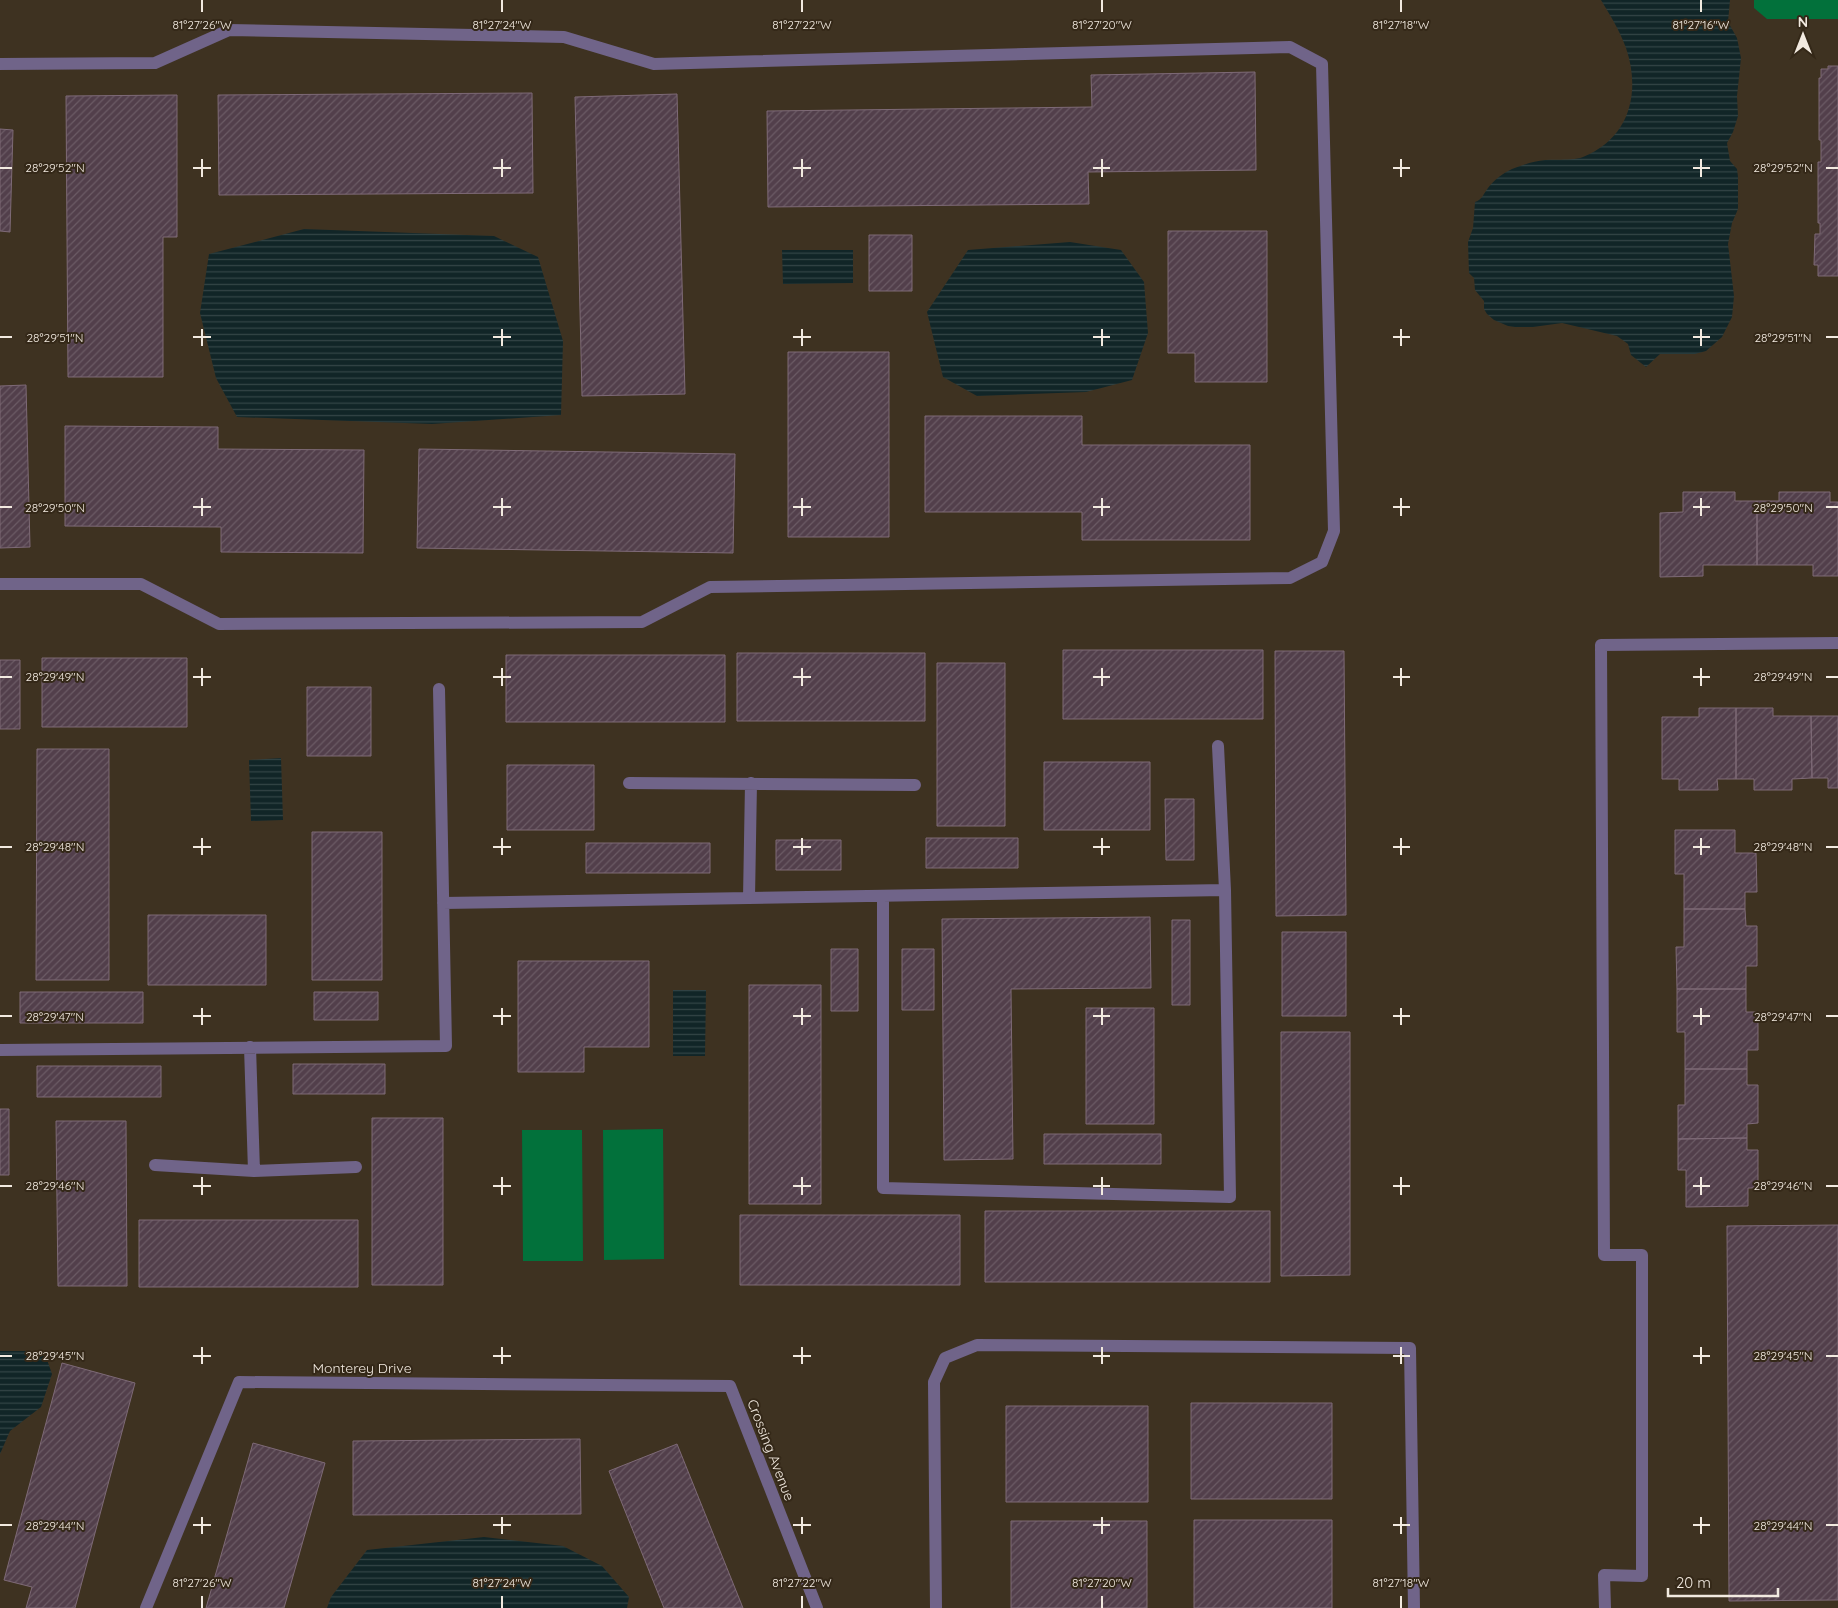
<svg xmlns="http://www.w3.org/2000/svg" width="1838" height="1608" viewBox="0 0 1838 1608" font-family="Quicksand,sans-serif">
	<style>
		.pitch { fill: #02713b }
		.water { fill: url(#water-rules) }
		.building { fill: url(#building-hatch); stroke: #7e6a77 }
		.lines { fill: none; stroke-linecap: round; stroke-linejoin: round }
		.lane { stroke: #706489; stroke-width: 12 }
		.ticks { fill: none; stroke: #f2eae0; stroke-width: 2 }
		.labels { text-anchor: middle; stroke-width: 4; stroke-linejoin: round; paint-order: stroke }
		.street-label { font-size: 14px; fill: #f2eae0; stroke: #342818 }
		.ticks-label { font-size: 12px; text-anchor: middle; fill: #f2eae0; stroke: #342818; stroke-width: 4; stroke-linejoin: round; paint-order: stroke }
	</style>
	<defs>
		<pattern id="water-rules" width="6" height="5" patternUnits="userSpaceOnUse" patternTransform="scale(1.25)"><rect width="6" height="5" fill="#112527"/><path d="M0 2.5h6" fill="none" stroke="#344546"/></pattern>
		<pattern id="building-hatch" width="6" height="6" patternUnits="userSpaceOnUse" patternTransform="scale(1.25)"><rect width="6" height="6" fill="#523f4b"/><path d="M-1 1l2-2M0 6l6-6M5 7l2-2" fill="none" stroke="#6b5b65"/></pattern>
	</defs>
	<rect width="100%" height="100%" fill="#3e3221"/>
	<path class="pitch" d="M1754,0H1838V19H1767L1754,8Z
		M663,1129L664,1259L604,1260L603,1130Z
		M522,1130H582L583,1261H523Z"/>
	<path class="water" d="M1601,0H1730L1728,22L1737,38L1741,58L1737,96L1738,116L1733,132L1727,143L1730,161L1737,169L1738,177V209L1732,223L1728,244L1734,296L1732,317L1722,337L1706,351L1695,354H1660L1646,367L1631,355L1628,344L1617,336L1562,323L1533,327H1515L1508,326L1494,320L1487,314L1484,309V301L1475,290L1474,278L1469,273L1468,242L1473,228L1475,202C1482,200 1484,193 1488,188C1494,180 1503,173 1512,169C1522,165 1534,161 1545,160C1557,159 1572,161 1583,157C1630,138 1641,92 1626,48C1620,31 1610,15 1601,0Z
		M304,229L494,236L538,257L563,341L561,415L432,424L237,417L216,378L200,313L209,254Z
		M1070,242L1121,250L1144,282L1148,333L1132,380L1086,392L977,396L943,377L927,312L968,250Z
		M782,250H853V283L783,284Z
		M281,758L283,820L251,821L249,760Z
		M673,990H706L705,1056H673Z
		M0,1351H44L52,1374L41,1407L10,1431L0,1454Z
		M484,1537L563,1546L602,1566L629,1597L627,1608H327L331,1597L367,1550Z"/>
	<path class="building" d="M1828,66H1838V276H1818V265H1814L1815,234H1820V223H1818V162H1821V140H1819V78H1821V69H1828Z
		M1255,72L1256,170L1088,172L1089,204L768,207L767,111L1092,107L1091,75Z
		M532,93L533,193L219,195L218,95Z
		M677,94L685,394L582,396L575,97Z
		M177,95V237H163V377H68L66,96Z
		M0,129L13,130L10,232L0,231Z
		M1168,231H1267V382H1195V353H1168Z
		M869,235H912V291H869Z
		M788,352H889V537H788Z
		M26,385L30,547L0,548V386Z
		M925,416H1082V445H1250V540H1082V512H925Z
		M65,426L218,427V449L364,450L363,553L221,552V527L65,526Z
		M419,449L735,454L733,553L417,548Z
		M1683,492H1735V501H1757V565H1703V576L1660,577V513L1683,512Z
		M1779,492H1830V502H1838V576H1813V565H1757V501H1779Z
		M1063,650H1263V719H1063Z
		M1275,651H1344L1346,915L1276,916Z
		M737,653H925V721H737Z
		M506,655H725V722H506Z
		M42,658H187V727H42Z
		M0,660H20V729H0Z
		M937,663H1005V826H937Z
		M307,687H371V756H307Z
		M1699,708H1736V779H1717L1718,790H1679V779H1662V717H1699Z
		M1736,708H1773V716H1811L1812,778L1792,779V790H1754V779H1736Z
		M1811,716H1838V788H1828V778H1812Z
		M37,749H109V980H36Z
		M1044,762H1150V830H1044Z
		M507,765H594V830H507Z
		M1165,799H1194V860H1166Z
		M1675,830H1735V853H1756L1757,892H1745V909H1684V874H1675Z
		M312,832H382V980H312Z
		M926,838H1018V868H926Z
		M776,840H841V870H776Z
		M586,843H710V873H586Z
		M1684,909H1745L1746,926H1757V966H1746V989H1677L1676,947H1684Z
		M148,915H266V985H148Z
		M1150,917L1151,988L1011,989L1013,1159L944,1160L942,919Z
		M1172,920H1190V1005H1172Z
		M1282,932H1346V1016H1282Z
		M831,949H858V1011H831Z
		M902,949H934V1010H902Z
		M518,961H649V1047H584V1072H518Z
		M749,985H821V1204H749Z
		M1677,989H1746V1012H1758V1050H1747V1069H1685V1032H1677Z
		M20,992H143V1023H20Z
		M314,992H378V1020H314Z
		M1086,1008H1154V1124H1086Z
		M1281,1032H1350V1275L1281,1276Z
		M293,1064H385V1094H293Z
		M37,1066H161V1097H37Z
		M1685,1069H1747V1085H1758V1123L1747,1124V1138L1678,1139V1105H1685Z
		M0,1109H9V1175H0Z
		M372,1118H443V1285H372Z
		M56,1121H126L127,1286H58Z
		M1044,1134H1161V1164H1044Z
		M1747,1138V1150H1758V1188H1748V1206L1686,1207V1170H1678V1139Z
		M985,1211H1270V1282H985Z
		M740,1215H960V1285H740Z
		M139,1220H358V1287H139Z
		M1838,1225V1600L1729,1601L1727,1226Z
		M62,1363L135,1383L75,1608H26L32,1587L4,1580Z
		M1191,1403H1332V1499H1191Z
		M1006,1406H1148V1502H1006Z
		M580,1439L581,1514L353,1515V1441Z
		M253,1443L325,1463L284,1608H206Z
		M677,1444L743,1608H664L609,1471Z
		M1194,1520H1332V1608H1194Z
		M1011,1521H1147V1608H1011Z"/>
	<g class="lines">
		<path class="lane" d="M0,64L155,63L229,30L564,37L654,64L1290,47L1322,64L1334,531L1322,562L1290,578L710,587L642,622L219,624L141,584H0
			M629,783L915,785
			M883,896V1188L1230,1197L1225,890L1218,746
			M749,898L751,783
			M443,903L1225,890
			M250,1047L254,1171
			M0,1050L446,1046L439,689
			M155,1165L254,1171L356,1167
			M146,1608L239,1382L730,1386L817,1608
			M936,1608L934,1382L945,1358L977,1345L1410,1348L1414,1608
			M1605,1608L1604,1575L1642,1576V1255H1604L1601,645L1838,643"/>
	</g>
	<path class="ticks" d="M202,0V12M502,0V12M802,0V12M1102,0V12M1401,0V12M1701,0V12M202,159V177M502,159V177M802,159V177M1102,159V177M1401,159V177M1701,159V177M0,168H12M193,168H211M493,168H511M793,168H811M1093,168H1110M1393,168H1410M1693,168H1710M1826,168H1838M202,329V346M502,329V346M802,329V346M1102,329V346M1401,329V346M1701,329V346M0,337H12M193,337H211M493,337H511M793,337H811M1093,337H1110M1393,337H1410M1693,337H1710M1826,337H1838M202,498V516M502,498V516M802,498V516M1102,498V516M1401,498V516M1701,498V516M0,507H12M193,507H211M493,507H511M793,507H811M1093,507H1110M1393,507H1410M1693,507H1710M1826,507H1838M202,668V686M502,668V686M802,668V686M1102,668V686M1401,668V686M1701,668V686M0,677H12M193,677H211M493,677H511M793,677H811M1093,677H1110M1393,677H1410M1693,677H1710M1826,677H1838M202,838V855M502,838V855M802,838V855M1102,838V855M1401,838V855M1701,838V855M0,847H12M193,847H211M493,847H511M793,847H811M1093,847H1110M1393,847H1410M1693,847H1710M1826,847H1838M202,1008V1025M502,1008V1025M802,1008V1025M1102,1008V1025M1401,1008V1025M1701,1008V1025M0,1016H12M193,1016H211M493,1016H511M793,1016H811M1093,1016H1110M1393,1016H1410M1693,1016H1710M1826,1016H1838M202,1177V1195M502,1177V1195M802,1177V1195M1102,1177V1195M1401,1177V1195M1701,1177V1195M0,1186H12M193,1186H211M493,1186H511M793,1186H811M1093,1186H1110M1393,1186H1410M1693,1186H1710M1826,1186H1838M202,1347V1364M502,1347V1364M802,1347V1364M1102,1347V1364M1401,1347V1364M1701,1347V1364M0,1356H12M193,1356H211M493,1356H511M793,1356H811M1093,1356H1110M1393,1356H1410M1693,1356H1710M1826,1356H1838M202,1517V1534M502,1517V1534M802,1517V1534M1102,1517V1534M1401,1517V1534M1701,1517V1534M0,1525H12M193,1525H211M493,1525H511M793,1525H811M1093,1525H1110M1393,1525H1410M1693,1525H1710M1826,1525H1838M202,1596V1608M502,1596V1608M802,1596V1608M1102,1596V1608M1401,1596V1608"/>
	<g class="labels">
		<g class="street-label">
			<text x="362" y="1373">Monterey Drive</text>
			<text transform="translate(771 1450) rotate(69)" y="5">Crossing Avenue</text>
		</g>
	</g>
	<g class="ticks-label">
		<text x="202" y="29">81°27'26"W</text>
		<text x="502" y="29">81°27'24"W</text>
		<text x="802" y="29">81°27'22"W</text>
		<text x="1102" y="29">81°27'20"W</text>
		<text x="1401" y="29">81°27'18"W</text>
		<text x="1701" y="29">81°27'16"W</text>
		<text x="55" y="172">28°29'52"N</text>
		<text x="1783" y="172">28°29'52"N</text>
		<text x="55" y="342">28°29'51"N</text>
		<text x="1783" y="342">28°29'51"N</text>
		<text x="55" y="512">28°29'50"N</text>
		<text x="1783" y="512">28°29'50"N</text>
		<text x="55" y="681">28°29'49"N</text>
		<text x="1783" y="681">28°29'49"N</text>
		<text x="55" y="851">28°29'48"N</text>
		<text x="1783" y="851">28°29'48"N</text>
		<text x="55" y="1021">28°29'47"N</text>
		<text x="1783" y="1021">28°29'47"N</text>
		<text x="55" y="1190">28°29'46"N</text>
		<text x="1783" y="1190">28°29'46"N</text>
		<text x="55" y="1360">28°29'45"N</text>
		<text x="1783" y="1360">28°29'45"N</text>
		<text x="55" y="1530">28°29'44"N</text>
		<text x="1783" y="1530">28°29'44"N</text>
		<text x="202" y="1587">81°27'26"W</text>
		<text x="502" y="1587">81°27'24"W</text>
		<text x="802" y="1587">81°27'22"W</text>
		<text x="1102" y="1587">81°27'20"W</text>
		<text x="1401" y="1587">81°27'18"W</text>
	</g>
	<g transform="translate(1803 35)" stroke="#342818" stroke-width="4" paint-order="stroke">
	<path d="M0-4L9 19L0 12L-9 19Z" fill="#f2eae0"/>
	<text y="-8" font-size="14" font-weight="bold" text-anchor="middle" fill="#f2eae0">N</text>
	</g>
	<path d="M1668 1588v8h110v-8" fill="none" stroke="#f2eae0" stroke-width="2.5"/>
	<text x="1676" y="1588" font-size="15" fill="#f2eae0" stroke="#342818" stroke-width="4" paint-order="stroke">20 m</text>
</svg>
